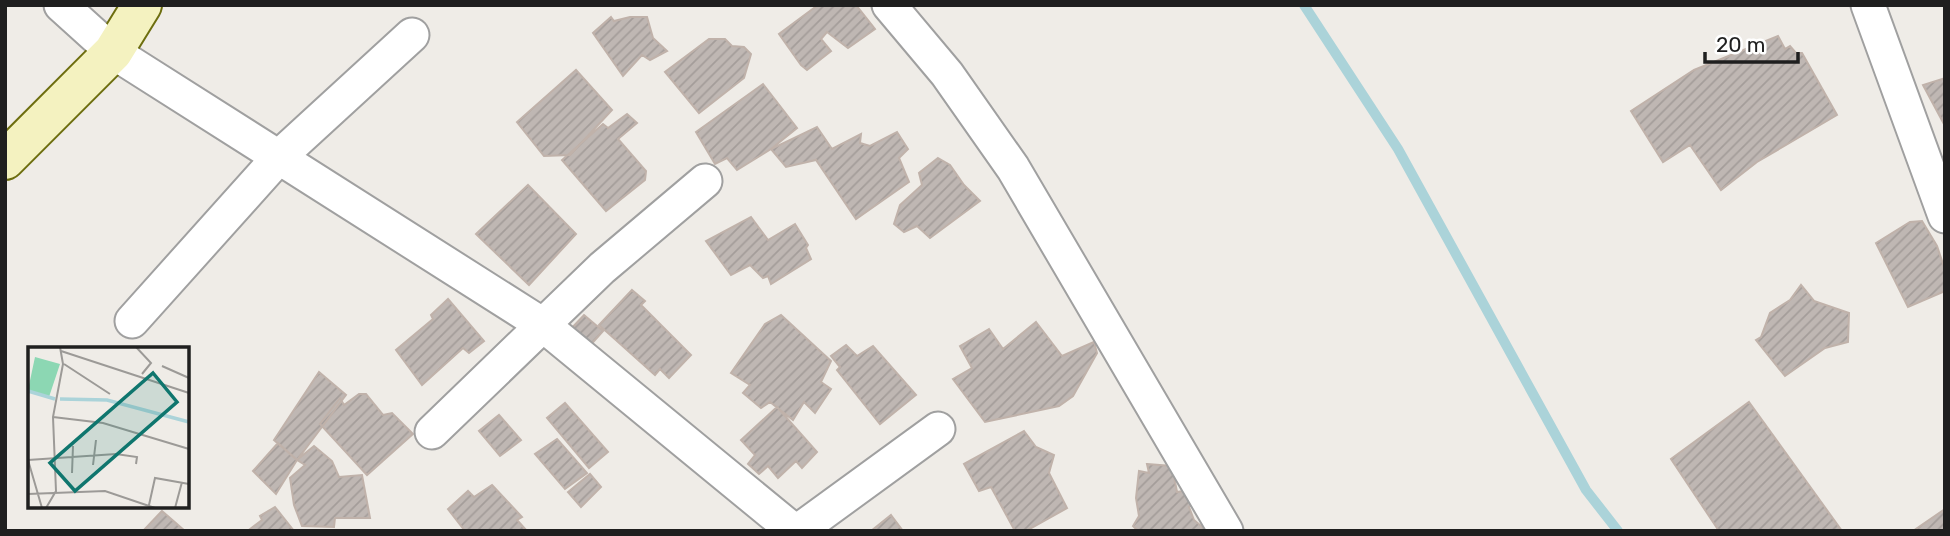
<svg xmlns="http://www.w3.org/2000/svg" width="1950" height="536" viewBox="0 0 1950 536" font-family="Rubik,sans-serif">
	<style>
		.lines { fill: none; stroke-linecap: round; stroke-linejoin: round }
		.stream { stroke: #abd3d9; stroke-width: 10 }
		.building { fill: url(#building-hatch); stroke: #c0b2aa; stroke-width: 2 }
		.minor-casing { stroke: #a0a0a0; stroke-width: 37 }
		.secondary-casing { stroke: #6d6e0f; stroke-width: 42 }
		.minor { stroke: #fff; stroke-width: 33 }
		.secondary { stroke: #f4f2c0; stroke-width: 38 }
		.inset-river { fill: none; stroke: #abd3d9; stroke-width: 3.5 }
		.inset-road { fill: none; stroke: #9c9a97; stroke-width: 2 }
		.view { fill: #0f766e; fill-opacity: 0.15; stroke: #0f766e; stroke-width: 3.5 }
		.inset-edge { fill: none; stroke: #1f1f1f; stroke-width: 3.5 }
	</style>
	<defs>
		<pattern id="building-hatch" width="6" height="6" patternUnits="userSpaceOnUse" patternTransform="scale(1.75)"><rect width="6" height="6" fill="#bfb7b3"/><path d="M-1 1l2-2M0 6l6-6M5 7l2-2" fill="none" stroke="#a49d9a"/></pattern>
	</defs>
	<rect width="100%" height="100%" fill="#efece7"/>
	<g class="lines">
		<path class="stream" d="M1304,5L1398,149L1586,490L1618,531"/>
	</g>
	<path class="building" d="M818,5H856L875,29L848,48L827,32L821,39L831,51L807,70L801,65L779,34Z
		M611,17L614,21L630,17H647L653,38L667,51L650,60L642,55L623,76L593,33Z
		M1778,36L1785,49L1790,46L1796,53H1802L1837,115L1757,162L1721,190L1690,145L1663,162L1631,111L1694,70Z
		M709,39H725L732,46L744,47L751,54L744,78L699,113L665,72Z
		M576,70L612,110L570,155L544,156L517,122Z
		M1945,78V126L1923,85Z
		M763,84L797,128L771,149L737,170L727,158L715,164L696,132Z
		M627,114L637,123L618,139L646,171L645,180L606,211L562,160L603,124L608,128Z
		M817,127L832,149L861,134L860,143L870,146L897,132L908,149L899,158L909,182L856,219L816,160L786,167L771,149Z
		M938,158L950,165L964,185L980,201L930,238L917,226L904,232L894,224L900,205L922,185L919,173Z
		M528,185L576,234L529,285L476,234Z
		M751,217L768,240L795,224L808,245L806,248L811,259L771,284L768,276L763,278L750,265L731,275L706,241Z
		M1922,221L1937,246L1945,270V291L1908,307L1876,243L1910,222Z
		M1801,285L1814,301L1849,313L1848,342L1825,348L1785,376L1756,340L1761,337L1770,313L1790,300Z
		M632,290L645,301L641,305L691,355L669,378L660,369L655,375L599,325Z
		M448,299L484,341L469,353L463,348L422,385L396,350L433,319L431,315Z
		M584,315L603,331L586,350L567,333Z
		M781,315L831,361L821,382L831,389L815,413L804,402L793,420L770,402L761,408L743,393L750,385L731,373L765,324Z
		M1036,322L1062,356L1094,342L1097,353L1073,396L1059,406L985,422L953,379L972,368L960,346L989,329L1003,349Z
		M846,345L857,356L873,346L916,395L880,424L837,370L840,367L831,356Z
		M319,372L346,395L297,460L274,440Z
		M359,394H366L383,415L392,413L413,434L367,475L320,424L340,398L344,405Z
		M1749,402L1842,531H1719L1671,459Z
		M565,403L608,452L589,468L547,418Z
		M777,407L817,452L802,468L796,461L778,478L768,466L759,474L748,464L755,455L741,440Z
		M499,415L521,440L500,456L479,431Z
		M1024,431L1036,447L1054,455L1049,473L1067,508L1026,531H1015L991,487L979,491L964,464Z
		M557,439L587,473L565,489L535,454Z
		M278,443L297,460L276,494L253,471Z
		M314,446L332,461L339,477L362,475L370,518H335L334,527L302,526L294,505L290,478L305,465L297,460Z
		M1147,464L1172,466L1177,492L1189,490L1198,500L1189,507L1194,520L1207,531H1138L1133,526L1139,516L1136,498L1139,471L1149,473Z
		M590,474L601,487L581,507L568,492Z
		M492,485L522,517L517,520L527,531H465L448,509L468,491L474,497Z
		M275,507L294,531H252L250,529L262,520L260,516Z
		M1945,509V531H1913Z
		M162,511L185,531H143Z
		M891,515L903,531H871Z"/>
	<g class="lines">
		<g class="minor-casing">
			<path id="minor" d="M61,5L113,52L543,325L794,531
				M889,5L947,74L1013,168L1226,531
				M1868,5L1945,216
				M132,321L280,156L412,35
				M432,432L602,268L705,181
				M798,531L938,429"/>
		</g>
		<g class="secondary-casing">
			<path id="secondary" d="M5,160L113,52L142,5"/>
		</g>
		<use href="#minor" class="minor"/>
		<use href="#secondary" class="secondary"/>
	</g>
	<g transform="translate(28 347)">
		<rect width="161" height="161" fill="#efece7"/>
		<path d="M7,10L32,17L21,50L0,43Z" fill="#8cd7b3"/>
		<path class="inset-river" d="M0,44L27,52M32,52L79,53L161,75"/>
		<path class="inset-road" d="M108,0L123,16L114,27M33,4L161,46M36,17L82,47M134,19L161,31M25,70L75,76L161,102M0,113L88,107L109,110L108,117M0,113L14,161M65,118L68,93M44,126L45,99M0,147L77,144L127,161M121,158L127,131L161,137M18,161L28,144L25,70L35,17L32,0M147,161L154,135"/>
		<path class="view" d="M125,26L149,55L47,144L22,116Z"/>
		<rect width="161" height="161" class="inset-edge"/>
	</g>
	<rect width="1950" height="536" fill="none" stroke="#1f1f1f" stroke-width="14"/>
	<path d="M1705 52v10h93v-10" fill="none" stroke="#1f1f1f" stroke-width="3.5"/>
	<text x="1716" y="52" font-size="21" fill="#1f1f1f" stroke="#ffffff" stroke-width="5" paint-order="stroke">20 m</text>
</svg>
